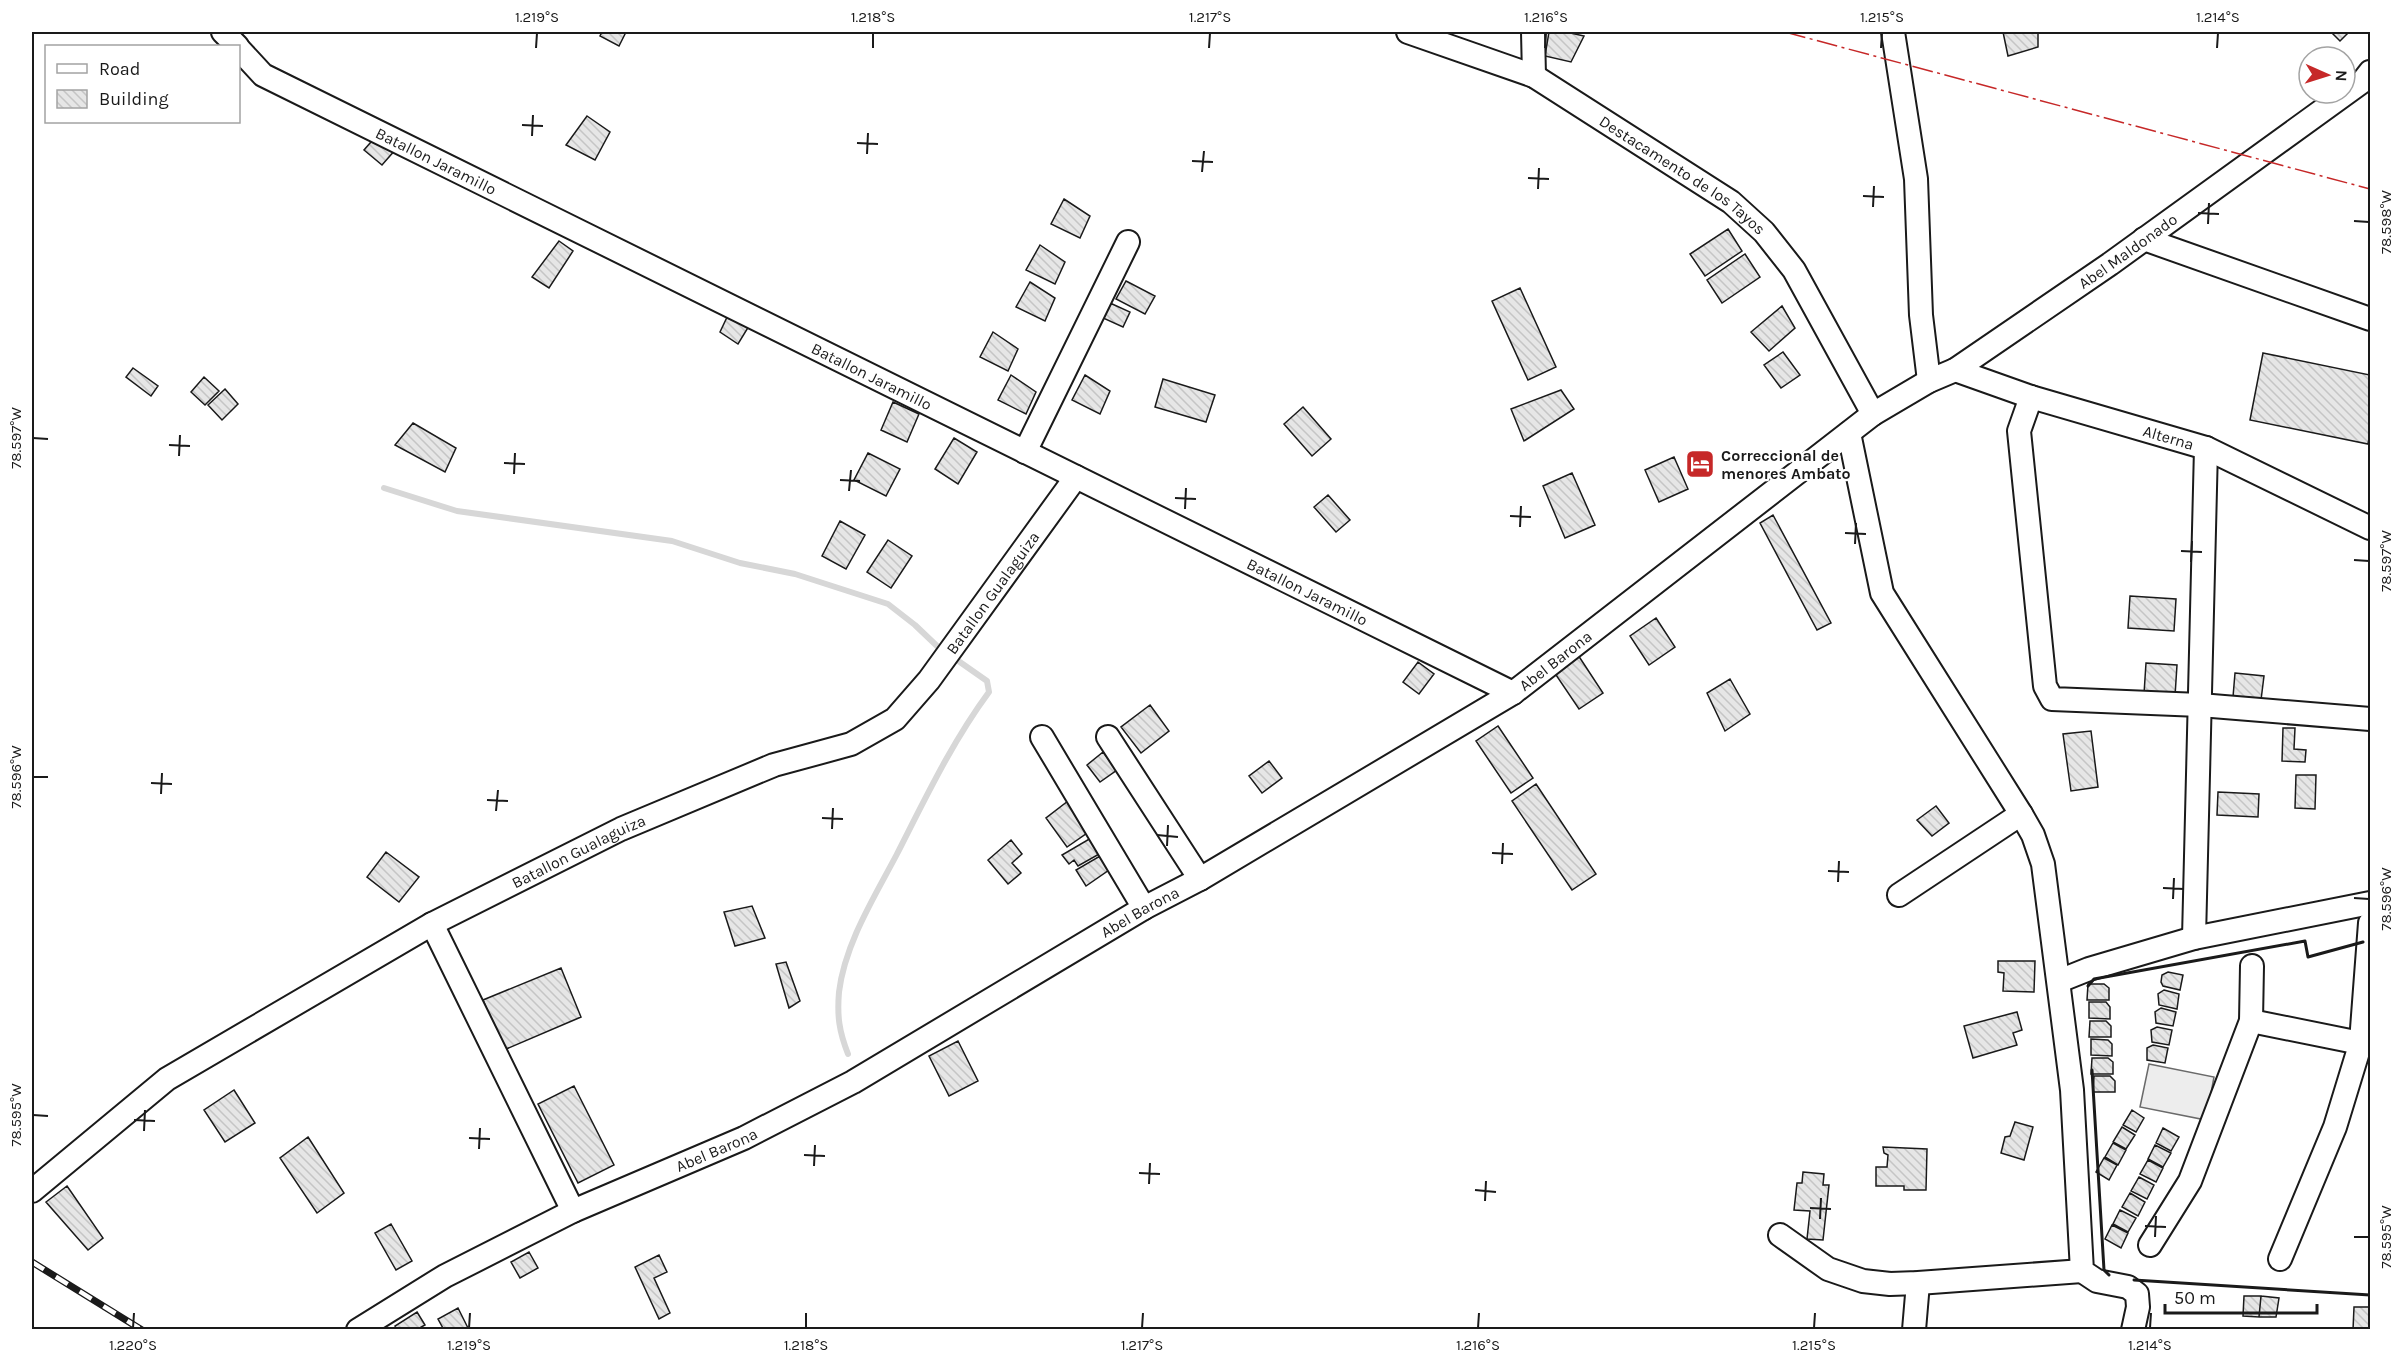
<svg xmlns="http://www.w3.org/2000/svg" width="2402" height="1361" viewBox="0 0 2402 1361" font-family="Karla,sans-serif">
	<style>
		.built { fill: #ededed; stroke: #6a6a6a; stroke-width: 1.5 }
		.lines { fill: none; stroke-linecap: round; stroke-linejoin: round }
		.stream { stroke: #d7d7d7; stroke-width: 6 }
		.building { fill: url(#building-back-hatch); stroke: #1a1a1a; stroke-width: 1.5 }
		.minor-casing { stroke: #1a1a1a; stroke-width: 26 }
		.minor { stroke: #fff; stroke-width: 22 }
		.rail-casing { stroke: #1a1a1a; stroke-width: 7 }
		.rail { stroke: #fff; stroke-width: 4.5; stroke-dasharray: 14; stroke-linecap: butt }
		.wall { stroke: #1a1a1a; stroke-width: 3 }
		.power { stroke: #c62828; stroke-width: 1.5; stroke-dasharray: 21 4.5 3 4.5; stroke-linecap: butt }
		.ticks { fill: none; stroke: #1a1a1a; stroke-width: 2 }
		.labels { text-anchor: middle; stroke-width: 4.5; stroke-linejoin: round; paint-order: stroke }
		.street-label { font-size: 16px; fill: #1a1a1a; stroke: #fff }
		.poi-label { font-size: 16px; font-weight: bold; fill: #1a1a1a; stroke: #fff; text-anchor: start }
		.neatline { fill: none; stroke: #1a1a1a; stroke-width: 2 }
		.ticks-label { font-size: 15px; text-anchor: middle; fill: #1a1a1a }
	</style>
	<defs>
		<pattern id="building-back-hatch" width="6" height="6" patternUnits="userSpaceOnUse" patternTransform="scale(1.5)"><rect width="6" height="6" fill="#e6e6e6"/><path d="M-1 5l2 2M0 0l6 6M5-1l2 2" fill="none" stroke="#c5c5c5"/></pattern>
	</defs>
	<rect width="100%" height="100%" fill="#fff"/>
	<path class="built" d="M2149,1064L2214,1077L2206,1120L2140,1107Z"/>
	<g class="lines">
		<path class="stream" d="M384,488L457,511L672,541L740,563L795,574L888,604L915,625L937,646L987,681L989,692C952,742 925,799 897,854C875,896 845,943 839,992C837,1016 839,1031 848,1054"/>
	</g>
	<path class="building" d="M602,32H626L619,46L600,36Z
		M1549,32H1566L1584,36L1571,62L1545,56Z
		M2003,32H2038V47L2008,56Z
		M2331,32H2349L2340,41Z
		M587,116L610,132L595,160L566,145Z
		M378,134L396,149L382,165L364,150Z
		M1064,199L1090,216L1080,238L1051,224Z
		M1728,229L1742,251L1705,276L1690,254Z
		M559,241L573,251L549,288L532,277Z
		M1040,245L1065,262L1055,284L1026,270Z
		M1745,254L1760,277L1722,303L1707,280Z
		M1126,281L1155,296L1145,314L1116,299Z
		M1030,282L1055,298L1045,321L1016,307Z
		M1520,288L1556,367L1528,380L1492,301Z
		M1110,303L1130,312L1123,327L1103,318Z
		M1782,306L1795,328L1769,351L1751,332Z
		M729,313L749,326L738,344L720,332Z
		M993,332L1018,349L1008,371L980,357Z
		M1783,352L1800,375L1781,388L1764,365Z
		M2263,353L2370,375V432L2368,444L2250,420Z
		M133,368L158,386L151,396L126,377Z
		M1011,375L1036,392L1026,414L998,400Z
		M1085,375L1110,391L1100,414L1072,400Z
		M204,377L219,391L205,405L191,392Z
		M1163,379L1215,395L1206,422L1155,407Z
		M225,389L238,404L222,420L208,405Z
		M1561,390L1574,409L1524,441L1511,409Z
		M893,402L919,414L907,442L881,430Z
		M1303,407L1331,439L1312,456L1284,424Z
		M413,423L456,448L445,472L395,445Z
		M954,438L977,452L958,484L935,469Z
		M868,453L900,469L886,496L854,480Z
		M1674,457L1688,489L1659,502L1645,470Z
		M1572,473L1595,525L1565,538L1543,486Z
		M1328,495L1350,520L1336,532L1314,507Z
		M1773,515L1831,623L1817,630L1760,523Z
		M840,521L865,535L846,569L822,556Z
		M888,540L912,556L891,588L867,572Z
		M2130,596L2176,599L2174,631L2128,628Z
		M1656,618L1675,647L1649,665L1630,636Z
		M1578,655L1603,693L1579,709L1554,672Z
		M1418,662L1434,674L1419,694L1403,682Z
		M2146,663L2177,665L2175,696L2144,694Z
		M2235,673L2264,676L2261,700L2233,697Z
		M1730,679L1750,714L1725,731L1707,693Z
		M1150,705L1169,731L1141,753L1121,727Z
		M1498,726L1533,778L1511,793L1476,741Z
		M2283,728H2295L2294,749L2306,750L2305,762L2282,761Z
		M2091,731L2098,787L2071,791L2063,734Z
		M1103,752L1117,770L1100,782L1087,765Z
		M1269,761L1282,778L1262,793L1249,776Z
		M2296,775H2316L2315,809L2295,808Z
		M1536,784L1596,874L1572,890L1512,801Z
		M2218,792L2259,794L2258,817L2217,815Z
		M1068,801L1090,831L1067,847L1046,818Z
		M1936,806L1949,823L1932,836L1917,820Z
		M1091,838L1101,853L1078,866L1074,860L1069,864L1062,855Z
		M1011,840L1022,854L1012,863L1021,873L1008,884L988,860Z
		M386,852L419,877L399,902L367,877Z
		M1100,856L1109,870L1086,886L1076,870Z
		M752,906L765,938L735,946L724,912Z
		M1998,961H2035L2034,992L2003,991L2004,973L1998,972Z
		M786,962L800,1001L789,1008L776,964Z
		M561,968L581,1017L504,1050L483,1000Z
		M2168,972L2183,975L2180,990L2163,986L2161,982L2162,975Z
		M2088,984H2104L2109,988V1000H2087Z
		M2164,990L2179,994L2177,1009L2159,1005L2158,994Z
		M2089,1002H2106L2110,1007V1019L2089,1018Z
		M2161,1008L2176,1012L2173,1026L2156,1023L2155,1012Z
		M2017,1012L2022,1030L2013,1033L2017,1045L1973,1058L1964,1026Z
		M2090,1021H2106L2111,1026V1037H2089Z
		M2157,1027L2172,1030L2169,1045L2152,1042L2151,1030Z
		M2091,1039L2108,1040L2112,1044V1056L2091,1055Z
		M958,1041L978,1081L949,1096L929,1056Z
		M2153,1045L2168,1048L2165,1063L2147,1060V1048Z
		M2092,1058H2108L2113,1062V1074H2091Z
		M2094,1076H2110L2115,1081V1092H2093Z
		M574,1086L614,1165L578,1183L538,1104Z
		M234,1090L255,1123L225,1142L204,1110Z
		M2132,1110L2144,1118L2136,1132L2123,1125Z
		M2015,1122L2033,1127L2024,1160L2001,1153L2005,1137L2010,1136Z
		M2122,1127L2135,1135L2126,1149L2113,1142Z
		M2163,1128L2179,1137L2171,1151L2156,1143Z
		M308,1137L344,1193L317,1213L280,1158Z
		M2113,1143L2126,1150L2118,1165L2105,1157Z
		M2155,1145L2171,1153L2163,1167L2148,1159Z
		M1883,1147L1927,1149L1926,1190H1904V1186H1876V1167H1887L1888,1155L1884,1153Z
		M2104,1158L2117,1165L2109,1180L2096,1172Z
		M2148,1160L2163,1168L2156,1182L2140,1174Z
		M1803,1172L1824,1174L1823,1185H1829L1823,1240L1807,1239L1810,1211L1794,1210L1797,1183H1802Z
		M2139,1177L2154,1185L2147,1199L2131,1191Z
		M67,1186L103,1238L88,1250L46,1202Z
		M2130,1193L2145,1202L2138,1216L2122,1207Z
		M2120,1210L2136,1218L2128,1232L2113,1224Z
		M391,1224L412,1261L396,1270L375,1233Z
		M2112,1225L2128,1233L2121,1248L2105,1239Z
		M529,1252L538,1268L520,1278L511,1262Z
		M659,1255L667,1272L654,1278L670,1313L659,1319L635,1267Z
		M2244,1296H2261L2259,1317L2243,1316Z
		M2261,1296L2279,1298L2276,1317H2259Z
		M2354,1307H2370V1330H2353Z
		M458,1308L468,1328L444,1330L438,1319Z
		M417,1312L425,1325L416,1330H397L395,1326Z"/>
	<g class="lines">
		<g class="minor-casing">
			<g id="minor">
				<path d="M223,32L237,46"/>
				<path id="s1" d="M1408,32L1534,76L1731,202L1764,232L1794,270L1873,414"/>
				<path d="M1533,32L1534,76"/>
				<path d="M1893,32L1916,179L1921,315L1929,381"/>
				<path id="s2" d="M238,48L263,75L1513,693"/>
				<path d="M2144,239L2370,319"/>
				<path id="s3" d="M1955,370L2031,397L2206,448L2370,528"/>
				<path d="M2031,397L2019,431L2045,686L2052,699L2200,705L2370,719"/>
				<path d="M1849,433L1882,593L2021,814L2033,835L2043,864L2072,1090L2082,1271L2097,1281L2128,1287L2137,1294L2138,1307L2133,1330"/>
				<path d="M1025,452L1128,242"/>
				<path d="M1042,737L1144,908"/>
				<path d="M1108,737L1200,879"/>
				<path d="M1899,895L2021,814"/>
				<path d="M432,924L573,1211"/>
				<path d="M2194,938L2206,448"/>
				<path d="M2059,981L2089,969L2194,938L2370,903"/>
				<path d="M2251,1021L2370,1045"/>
				<path id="s4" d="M32,1191L167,1079L432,924L621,829L774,765L851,744L895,719L929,680L1076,477"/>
				<path d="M1780,1235L1828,1269L1863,1281L1890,1284L1918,1283L2082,1271"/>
				<path d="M2150,1245L2190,1181L2251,1021L2252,966"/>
				<path d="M2280,1259L2335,1127L2361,1042L2370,923"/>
				<path id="s5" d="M358,1330L445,1276L573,1211L744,1138L853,1082L1144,908L1200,879L1513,693L1873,414L1929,381L1955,370L2110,264L2363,81L2370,72"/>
				<path d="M1914,1330L1918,1283"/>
			</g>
		</g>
		<use href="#minor" class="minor"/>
		<g class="rail-casing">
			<path id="rail" d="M32,1262L142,1330"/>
		</g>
		<use href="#rail" class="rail"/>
		<path class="wall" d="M2088,986L2094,979L2305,941L2308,957L2363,942
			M2092,1070L2104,1270L2109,1275
			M2134,1280L2370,1295"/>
		<path class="power" d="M1785,32L2370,189"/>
	</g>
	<path class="ticks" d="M536,48L537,33M873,48V33M1209,48L1210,33M1545,48L1546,33M1881,48L1882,33M2217,48L2218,33M522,125L543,126M532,136L533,115M857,143L878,144M867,154L868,133M1192,161L1213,162M1202,172L1204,151M1528,178L1549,179M1538,189L1539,168M1863,196L1884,197M1873,207L1874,186M2198,213L2219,214M2354,221L2369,222M2208,224L2209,203M33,438L48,439M169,445L190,446M179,456L180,435M504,463L525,464M514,474L515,453M840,480L860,481M849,491L851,470M1175,498L1196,499M1185,509L1186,488M1510,516L1531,517M1520,527L1521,506M1845,533L1866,534M1855,544L1856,523M2181,551L2202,552M2354,560L2369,561M2191,562L2192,541M33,777H48M151,783L172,784M161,794L162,773M487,800L508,801M496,811L498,790M822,818L843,819M832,829L833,808M1157,835L1178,837M1167,846L1168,825M1492,853L1513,854M1502,864L1503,843M1828,871L1849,872M1838,882L1839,861M2163,888L2184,889M2354,898L2369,899M2173,899L2174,878M33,1115L48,1116M134,1120L155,1121M144,1131L145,1110M469,1138L490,1139M479,1149L480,1128M804,1155L825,1156M814,1166L815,1145M1139,1173L1160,1174M1149,1184L1150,1163M1475,1190L1496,1192M1485,1201L1486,1181M1810,1208L1831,1209M1820,1219L1821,1198M2145,1226L2166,1227M2155,1237L2156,1216M2354,1237H2369M133,1328L134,1313M469,1328L470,1313M806,1328V1313M1142,1328L1143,1313M1478,1328L1479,1313M1814,1328L1815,1313M2150,1328L2151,1313"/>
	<defs>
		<g id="hotel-square" transform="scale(1.5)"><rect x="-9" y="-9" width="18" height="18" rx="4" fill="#c62828" stroke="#fff"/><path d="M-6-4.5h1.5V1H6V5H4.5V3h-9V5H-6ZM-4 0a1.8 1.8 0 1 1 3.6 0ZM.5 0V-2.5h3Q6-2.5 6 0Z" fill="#fff"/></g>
	</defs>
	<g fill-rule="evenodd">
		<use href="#hotel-square" x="1700" y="464"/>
	</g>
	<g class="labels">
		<g class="street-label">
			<text dy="6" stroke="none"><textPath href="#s2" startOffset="230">Batallon Jaramillo</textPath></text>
			<text dy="6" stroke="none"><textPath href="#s1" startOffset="312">Destacamento de los Tayos</textPath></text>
			<text dy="6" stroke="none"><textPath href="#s5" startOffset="2079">Abel Maldonado</textPath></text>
			<text dy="6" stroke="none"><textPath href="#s2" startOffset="716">Batallon Jaramillo</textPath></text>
			<text dy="6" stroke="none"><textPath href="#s3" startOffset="224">Alterna</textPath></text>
			<text dy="6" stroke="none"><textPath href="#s2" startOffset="1202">Batallon Jaramillo</textPath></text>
			<text dy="6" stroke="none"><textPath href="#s4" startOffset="1150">Batallon Gualaguiza</textPath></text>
			<text dy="6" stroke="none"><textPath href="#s5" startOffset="1374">Abel Barona</textPath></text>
			<text dy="6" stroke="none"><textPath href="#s4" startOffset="646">Batallon Gualaguiza</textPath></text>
			<text dy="6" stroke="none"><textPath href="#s5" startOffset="888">Abel Barona</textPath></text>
			<text dy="6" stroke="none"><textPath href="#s5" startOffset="402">Abel Barona</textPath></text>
		</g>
		<g class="poi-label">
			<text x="1721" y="461">Correccional de<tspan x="1721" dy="18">menores Ambato</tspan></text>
		</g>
	</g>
	<rect width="2402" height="1361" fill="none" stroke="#ffffff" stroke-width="66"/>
	<rect x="45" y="45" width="195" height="78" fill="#ffffff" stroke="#a3a3a3" stroke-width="1.5"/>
	<rect x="57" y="64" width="30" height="9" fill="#ffffff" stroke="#a3a3a3" stroke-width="1.5"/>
	<text x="99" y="75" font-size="18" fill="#1a1a1a">Road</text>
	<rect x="57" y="90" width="30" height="18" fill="url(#building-back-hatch)" stroke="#a3a3a3" stroke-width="1.5"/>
	<text x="99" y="105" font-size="18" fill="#1a1a1a">Building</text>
	<g transform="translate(2327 75) rotate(93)"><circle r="28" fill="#ffffff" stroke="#a3a3a3" stroke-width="1.5"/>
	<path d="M0-4.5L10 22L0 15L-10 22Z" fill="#c62828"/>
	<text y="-9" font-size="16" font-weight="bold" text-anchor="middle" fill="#1a1a1a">N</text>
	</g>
	<path d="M2165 1304v9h152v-9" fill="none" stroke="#1a1a1a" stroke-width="3"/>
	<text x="2174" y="1304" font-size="18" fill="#1a1a1a" stroke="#ffffff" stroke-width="4.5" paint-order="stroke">50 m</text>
	<rect x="33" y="33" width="2336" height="1295" class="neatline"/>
	<g class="ticks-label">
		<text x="537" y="22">1.219°S</text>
		<text x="873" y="22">1.218°S</text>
		<text x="1210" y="22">1.217°S</text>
		<text x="1546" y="22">1.216°S</text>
		<text x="1882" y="22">1.215°S</text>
		<text x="2218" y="22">1.214°S</text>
		<text transform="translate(2386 222) rotate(-90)" y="5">78.598°W</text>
		<text transform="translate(16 438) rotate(-90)" y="5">78.597°W</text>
		<text transform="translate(2386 561) rotate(-90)" y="5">78.597°W</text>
		<text transform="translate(16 777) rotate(-90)" y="5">78.596°W</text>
		<text transform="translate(2386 899) rotate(-90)" y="5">78.596°W</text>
		<text transform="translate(16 1115) rotate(-90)" y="5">78.595°W</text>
		<text transform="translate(2386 1237) rotate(-90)" y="5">78.595°W</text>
		<text x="133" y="1350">1.220°S</text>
		<text x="469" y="1350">1.219°S</text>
		<text x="806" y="1350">1.218°S</text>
		<text x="1142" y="1350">1.217°S</text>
		<text x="1478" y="1350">1.216°S</text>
		<text x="1814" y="1350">1.215°S</text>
		<text x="2150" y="1350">1.214°S</text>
	</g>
</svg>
